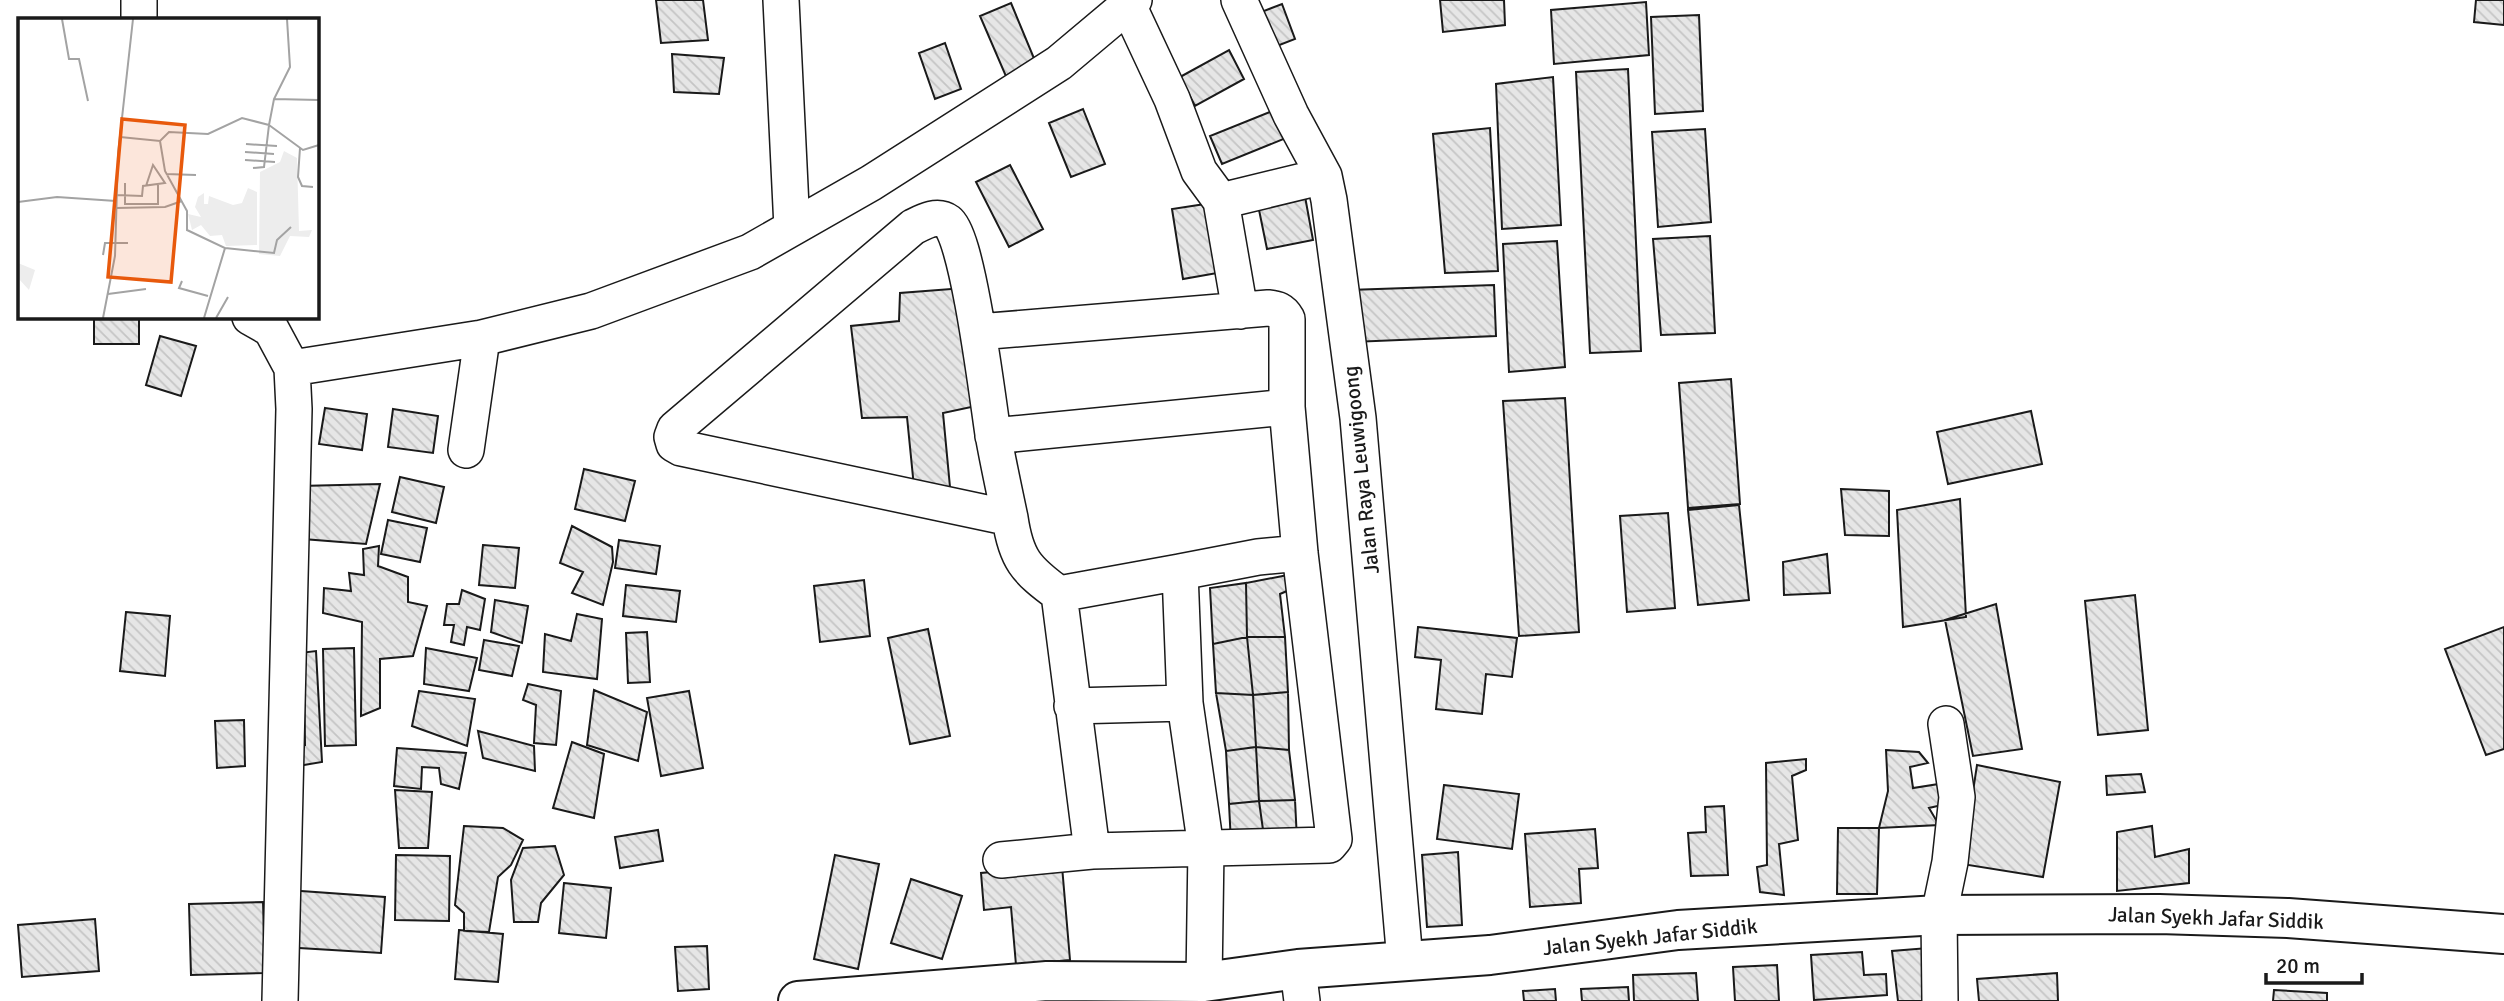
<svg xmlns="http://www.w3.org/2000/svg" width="2504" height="1001" viewBox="0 0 2504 1001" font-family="Signika,sans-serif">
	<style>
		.building { fill: url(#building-back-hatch); stroke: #1a1a1a; stroke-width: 2 }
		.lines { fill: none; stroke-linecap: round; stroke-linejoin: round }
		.minor-casing { stroke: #1a1a1a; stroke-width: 38 }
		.major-casing { stroke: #1a1a1a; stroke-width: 42 }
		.minor { stroke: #fff; stroke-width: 35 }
		.major { stroke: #fff; stroke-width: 38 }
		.labels { text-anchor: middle; stroke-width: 5; stroke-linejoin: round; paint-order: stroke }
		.street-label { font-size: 21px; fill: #1a1a1a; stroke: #fff }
		.inset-road { fill: none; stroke: #a3a3a3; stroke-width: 2 }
		.view { fill: #e8590c; fill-opacity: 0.15; stroke: #e8590c; stroke-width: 3.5 }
		.inset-edge { fill: none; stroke: #1a1a1a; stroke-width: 3.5 }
	</style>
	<defs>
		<pattern id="building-back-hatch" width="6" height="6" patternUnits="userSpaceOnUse" patternTransform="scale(1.75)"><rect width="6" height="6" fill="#e6e6e6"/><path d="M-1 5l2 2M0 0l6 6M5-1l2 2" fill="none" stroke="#c5c5c5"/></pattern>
	</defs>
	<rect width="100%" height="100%" fill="#fff"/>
	<path class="building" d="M656,0H703L708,40L661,43Z
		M1440,0H1504L1505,25L1443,32Z
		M2476,0H2504V25L2474,22Z
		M1646,2L1649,55L1554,64L1551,10Z
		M1011,3L1038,68L1008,81L980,16Z
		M1282,4L1295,39L1269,49L1256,14Z
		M1699,15L1703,111L1655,114L1651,17Z
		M945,43L961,89L935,99L919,53Z
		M1229,50L1244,79L1195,106L1180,77Z
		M672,54L724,58L719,94L674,92Z
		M1628,69L1641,351L1590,353L1576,72Z
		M1553,77L1561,225L1502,229L1496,84Z
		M1083,109L1105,164L1071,177L1049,123Z
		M1275,110L1286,138L1222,164L1210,136Z
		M1490,128L1498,271L1445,273L1433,134Z
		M1705,129L1711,222L1658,227L1652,132Z
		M1010,165L1043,229L1009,247L976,182Z
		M1304,191L1313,240L1267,249L1257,200Z
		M1212,203L1223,272L1183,279L1172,209Z
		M1710,236L1715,333L1661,335L1653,239Z
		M1557,241L1565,367L1509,372L1503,244Z
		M1494,285L1496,336L1352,342L1349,290Z
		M964,288L976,406L943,413L950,487H914L907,417L862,418L851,326L899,321L900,293Z
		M94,317H139V344H94Z
		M160,336L196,346L181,396L146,385Z
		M1731,379L1740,504L1688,508L1679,383Z
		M1565,398L1579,632L1519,636L1503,401Z
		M325,408L367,414L362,450L319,444Z
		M393,409L438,416L433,453L388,447Z
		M2031,411L2042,464L1948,484L1937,432Z
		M584,469L635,481L625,521L575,509Z
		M400,477L444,487L436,523L392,512Z
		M380,484L366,544L303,539L300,486Z
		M1841,489L1889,491V536L1845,535Z
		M1960,499L1966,617L1903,627L1897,510Z
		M1739,505L1749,600L1698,605L1688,510Z
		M1668,513L1675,608L1627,612L1620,516Z
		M388,520L427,528L420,562L381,554Z
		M572,526L612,547L613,562L603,605L572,593L583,572L560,563Z
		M619,540L660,546L656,574L615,568Z
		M483,545L519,548L515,588L479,585Z
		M379,546L378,566L408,577V602L427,606L413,656L380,659V708L361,716L362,622L323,613L324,588L351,591L349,573L364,575L363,549Z
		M1827,554L1830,593L1784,595L1783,562Z
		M1293,574L1294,588L1280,594L1285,637H1247L1246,583Z
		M864,580L870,636L820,642L814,586Z
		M1246,583L1247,637L1213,644L1210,588Z
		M626,585L680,591L676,622L623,616Z
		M462,590L485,599L480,630L467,627L464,645L451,642L454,625H444L447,604H459Z
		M2135,595L2148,730L2098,735L2085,601Z
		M495,600L528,606L522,643L491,632Z
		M1996,604L2022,749L1973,756L1945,620Z
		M126,612L170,616L165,676L120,671Z
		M577,614L602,619L597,679L543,672L545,634L571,641Z
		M1418,627L1517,638L1512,677L1486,674L1482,714L1436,709L1441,660L1415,657Z
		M2504,627V749L2486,755L2445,649Z
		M928,629L950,736L910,744L888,638Z
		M647,632L650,682L628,683L626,633Z
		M1247,637L1253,695L1216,693L1213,644Z
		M1247,637H1285L1288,692L1253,695Z
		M484,640L519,646L512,676L479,670Z
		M354,648L356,745L325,746L323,649Z
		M426,648L477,658L469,691L424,684Z
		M316,651L322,762L292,767L291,746L305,745L304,686L291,654Z
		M528,684L561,691L556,745L534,743L536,705L523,700Z
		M594,690L647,712L638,761L587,745Z
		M419,691L475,699L467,746L412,726Z
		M689,691L703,768L661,776L647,698Z
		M1288,692L1289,750L1256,747L1253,695Z
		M1216,693L1253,695L1256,747L1226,751Z
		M244,720L245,766L217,768L215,721Z
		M478,731L534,746L535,771L483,758Z
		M572,742L604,754L594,818L553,808Z
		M1256,747L1259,801L1229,804L1226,751Z
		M1256,747L1289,750L1295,800L1259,801Z
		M397,748L466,753L459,789L441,784L439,768L422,767L421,789L394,786Z
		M1886,750L1919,752L1928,763L1910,767L1913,788L1945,783L1942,805L1929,808L1939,825L1879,828L1888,791Z
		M1806,759V770L1792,776L1798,840L1779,844L1784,895L1760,892L1757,867L1767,865L1766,763Z
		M1977,765L2060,782L2043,877L1962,864Z
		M2141,774L2145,792L2107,795L2106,776Z
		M1444,785L1519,794L1512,849L1437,839Z
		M395,790L432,792L428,848H399Z
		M1295,800L1297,840L1265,844L1259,801Z
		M1259,801L1265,844L1231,843L1229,804Z
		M1724,806L1728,875L1691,876L1688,833L1706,832L1705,807Z
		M464,826L503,828L523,840L511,865L498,877L489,932L464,931V913L455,905Z
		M2152,826L2155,857L2189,849V883L2117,891V832Z
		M1838,828H1879L1877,894H1837Z
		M1595,829L1598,868L1579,869L1581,903L1530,907L1525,834Z
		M658,830L663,861L620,868L615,837Z
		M555,846L564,875L541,903L538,922H514L511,880L523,848Z
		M1458,852L1462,925L1427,927L1422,855Z
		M396,855L450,856L449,921L395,920Z
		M835,855L879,864L858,969L814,959Z
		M1062,866L1070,960L1016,965L1011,907L984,910L981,873Z
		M911,879L962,896L942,959L891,943Z
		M564,883L611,888L606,938L559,933Z
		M287,890L385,897L381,953L283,947Z
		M263,902L265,973L191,975L189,904Z
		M95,919L99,971L22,977L18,925Z
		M459,930L503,934L498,982L455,979Z
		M707,946L709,989L678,991L675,947Z
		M1928,948L1934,1001H1898L1892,951Z
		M1862,952L1864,975L1886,974L1887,995L1814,1000L1811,955Z
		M1777,965L1779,1001H1735L1733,967Z
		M1696,973L1698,1001H1634L1633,975Z
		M2057,973L2058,1001H1979L1977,979Z
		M1628,987L1629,1001H1582L1581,989Z
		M1555,989L1556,1001H1524L1523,991Z
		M2274,990L2327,993V1001H2273Z"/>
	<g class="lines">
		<g class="minor-casing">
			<path id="minor" d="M139,0V19
				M781,0L792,228
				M1239,0L1291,115L1324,176L1329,200L1358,418L1405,961
				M1128,5L1172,99L1199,171L1221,201L1324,176
				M1221,201L1240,311
				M250,317L271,329L292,368L294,409L280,1001
				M978,332L1268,308C1277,309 1282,310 1287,319V407L1300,553L1334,839L1329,845L1092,851L1001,860
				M292,368L482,338L591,311L750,252L871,183L1059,63L1134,0
				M993,436L1287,407
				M466,450L482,338
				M1010,518L681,448L674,444L672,437L675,429L913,227C923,222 937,214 948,222C968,237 988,401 993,434C998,462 1004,490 1010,518C1016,559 1026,570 1059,594L1180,572L1185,703L1206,848L1204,982
				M1180,572L1258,557L1300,553
				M1059,594L1092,851
				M1072,706L1185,703
				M1298,969L1302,1001
				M1940,1001L1939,915L1950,862L1957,797L1946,724"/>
		</g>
		<g class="major-casing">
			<path id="major" d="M798,1001L1047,981L1204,982L1298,969L1490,955L1678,930L1939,915L2159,914L2288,918L2504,934"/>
		</g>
		<use href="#minor" class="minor"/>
		<use href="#major" class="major"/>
	</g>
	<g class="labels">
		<g class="street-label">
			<text transform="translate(1361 470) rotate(-96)" y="7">Jalan Raya Leuwigoong</text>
			<text transform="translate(2216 918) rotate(2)" y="7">Jalan Syekh Jafar Siddik</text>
			<text transform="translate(1650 937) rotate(-6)" y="7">Jalan Syekh Jafar Siddik</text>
		</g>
	</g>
	<g transform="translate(18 18)">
		<rect width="301" height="301" fill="#fff"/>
		<path d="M266,133L279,140L281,213L294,212L291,219L272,218L262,238L241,236L242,154L262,144ZM230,170L239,174V227L208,228L204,217L192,218L183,207L174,212L170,196L183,199L177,189L180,179L186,175V186H190L191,178L215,187L224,185ZM0,245L17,252L11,272L0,260Z" fill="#ededed"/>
		<path class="inset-road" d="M44,1L51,41H61L70,83M256,81L301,82M102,119L142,123L151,114L190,116L224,100L251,107L256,81L272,49L269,1M142,123L147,153L169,193V212L207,230L186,300M228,126L259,128M282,130L280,159L284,168L295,169M227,134L256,136M227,142L257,144M235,150L246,149L251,107L285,132L301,127M148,156L178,157M107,165V186H140V167M98,177L124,178L125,168L147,165L135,147L128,168M0,184L39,179L98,183M98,190L147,189L164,183M207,230L256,235L259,222L273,209M85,237L87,225H110M164,263L161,270L190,278M90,276L128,271M85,300L97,238L100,136L115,1M198,300L210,279"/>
		<path class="view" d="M104,101L167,107L153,264L90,259Z"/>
		<rect width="301" height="301" class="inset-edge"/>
	</g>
	<path d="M2266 973v10h96v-10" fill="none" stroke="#1a1a1a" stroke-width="3.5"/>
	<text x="2276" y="973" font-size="21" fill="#1a1a1a" stroke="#ffffff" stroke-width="5" paint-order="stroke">20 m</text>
</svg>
